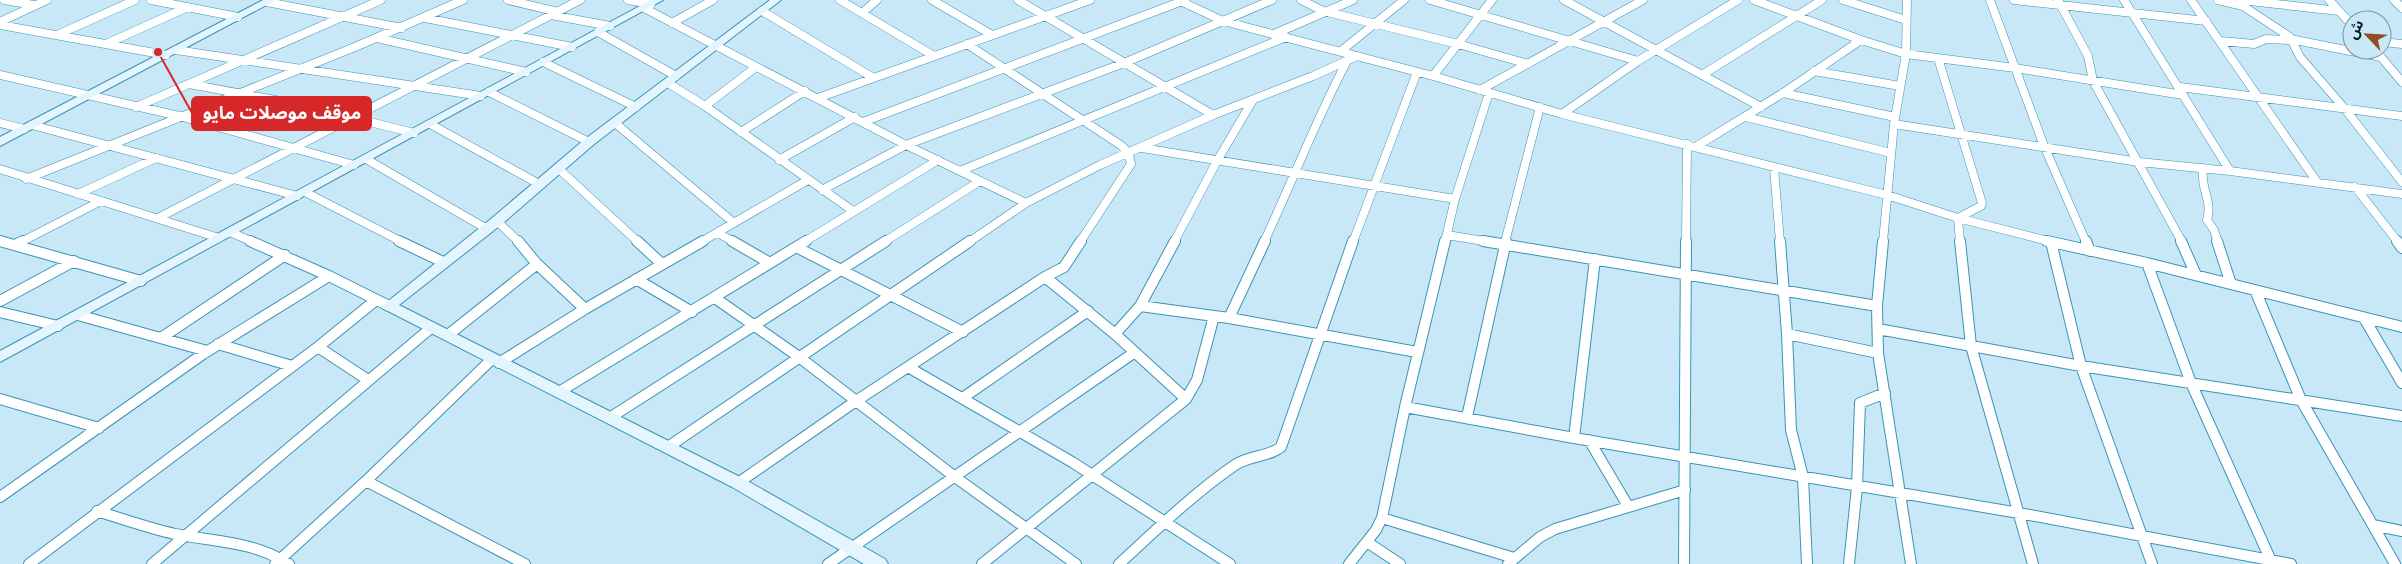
<svg xmlns="http://www.w3.org/2000/svg" width="2402" height="564" viewBox="0 0 2402 564" font-family="'Space Grotesk','Noto Sans Arabic',sans-serif">
	<style>
		.lines { fill: none; stroke-linecap: round; stroke-linejoin: round }
		.street-far1-casing { stroke: #3a94b6; stroke-width: 9 }
		.street-casing { stroke: #3a94b6; stroke-width: 12 }
		.secondary-casing { stroke: #3a94b6; stroke-width: 2 }
		.street-far1 { stroke: #fff; stroke-width: 8 }
		.street { stroke: #fff; stroke-width: 10 }
		.secondary { fill: #e4f5fd; fill-rule: evenodd }
		.leader { fill: none; stroke: #d62828; stroke-width: 2 }
		.callout-dot { fill: #d62828; stroke: #c8e8f7; stroke-width: 2 }
		.callout { fill: #d62828; stroke: #d62828; stroke-width: 2 }
		.callout-label { font-size: 18px; text-anchor: middle; font-weight: bold; fill: #fff }
	</style>
	<rect width="100%" height="100%" fill="#c8e8f7"/>
	<g class="lines">
		<g class="street-far1-casing">
			<path id="street-far1" d="M4,0L34,5
				M151,0L238,17
				M508,0L558,12
				M628,0L651,4
				M840,0L934,56
				M932,0L992,35
				M1018,0L1213,115
				M1178,0L1223,21L1433,76L1562,114L1887,195L1958,218L2052,242
				M1301,0L1323,11L1458,44L1528,64
				M1430,0L1638,61
				M1564,0L1761,107
				M1754,0L1861,40L1906,54L2015,68L2183,95
				M1843,0L1906,20
				M1990,0L2044,146L2086,242
				M2014,0L2206,21
				M2058,0L2088,56L2093,81L2182,242
				M2124,0L2230,171
				M2191,0L2317,182
				M2218,0L2243,6L2290,37L2300,57L2345,109L2402,182
				M2240,0L2339,11
				M2329,0L2352,25
				M2394,0L2402,8
				M267,2L402,28
				M644,8L906,145L1026,203
				M762,11L872,77
				M862,13L877,0
				M551,15L610,26
				M425,18L572,47
				M0,22L47,0
				M672,23L713,0
				M0,25L166,55
				M598,32L676,76
				M1274,34L1353,0
				M57,35L135,0
				M377,38L526,72
				M2290,39L2381,57
				M2221,41L2254,44L2266,39L2290,40
				M2382,42L2402,44
				M106,44L188,7
				M967,44L1122,146L1129,154L1131,164L1080,242
				M176,50L481,96
				M2375,50L2402,82
				M1341,51L1404,0
				M1938,58L1982,203L1981,206L1958,218L1960,242
				M543,62L636,107
				M1814,71L1900,86
				M0,75L179,116L354,165
				M1702,75L1822,0
				M1433,76L1492,0
				M668,83L705,106L853,211
				M189,84L302,105L414,133
				M2180,87L2402,116
				M1480,90L1643,0
				M489,92L589,142
				M1783,93L1895,117
				M818,98L1090,0
				M705,106L756,67
				M136,107L381,0
				M1562,114L1638,61L1738,0
				M1746,117L1891,153
				M863,122L1185,0
				M0,123L24,129
				M615,123L734,223
				M430,124L539,184
				M1894,124L2139,162L2230,171L2402,194
				M32,125L297,196
				M741,132L805,91
				M1697,146L1783,93L1861,40
				M1142,148L1455,199
				M366,159L487,229
				M779,160L855,117
				M558,168L638,242
				M1774,168L1780,242
				M2203,168C2200,189 2213,201 2207,220L2214,230L2218,242
				M0,169L219,238
				M960,171L1286,37
				M26,179L355,47L463,0
				M2355,187L2398,242
				M822,190L906,145L1124,63L1272,0
				M305,192L402,242
				M78,194L156,158
				M158,218L580,0
				M497,221L519,242
				M230,232L253,242
				M718,233L734,242
				M1447,235L1490,242
				M0,241L4,242
				M21,242L101,201
				M701,242L808,180
				M804,242L938,160
				M884,242L980,181
				M969,242L1026,203L1100,165L1213,115L1313,76L1357,56
				M1174,242L1217,161L1253,100
				M1264,242C1292,182 1316,120 1347,61
				M1353,242L1417,72
				M1445,242L1455,199L1489,93
				M1505,242L1540,107
				M1686,242L1687,144
				M1883,242L1894,124L1906,54L1907,0"/>
		</g>
		<g class="street-casing">
			<path id="street" d="M0,241L141,281
				M250,241L329,276L389,306
				M399,241L443,262
				M518,241L537,264L585,309
				M637,241L662,264
				M732,241L770,263
				M1081,241L1064,267L1045,277L1115,334L1186,399
				M1483,241L1877,306
				M1780,241L1787,334L1791,430L1803,477L1807,564
				M1883,241L1877,306L1878,353L1911,564
				M1960,241L1971,346L2033,564
				M2047,241L2147,263L2402,327
				M2086,241L2090,251
				M2181,241L2196,275
				M2217,241L2231,284
				M2397,241L2402,248
				M2051,242L2081,366L2152,564
				M15,245L23,241
				M796,247L963,332
				M2147,263L2191,383L2272,563
				M636,279L692,312
				M2255,290L2301,400L2395,564
				M715,298L799,357L955,477L1076,564
				M0,301L74,261
				M1140,306L1175,241
				M0,312L58,326
				M78,315L207,351
				M1229,318L1265,241
				M2364,318L2402,383
				M1878,329L2081,366L2402,416
				M1115,334L1140,306L1229,318L1417,352
				M1787,334L1878,353
				M448,335L537,264
				M161,338L285,255
				M218,344L292,366
				M318,347L368,380
				M499,363L585,309L703,241
				M908,367L1072,462L1230,564
				M559,392L806,241
				M964,397L1088,311
				M0,399L99,428
				M1405,407L1574,438L2019,513L2291,564
				M611,417L886,241
				M1467,417L1506,241
				M1574,438L1595,259
				M1589,440L1628,506
				M668,447L970,241
				M366,481L525,564
				M738,483L856,401L1045,277
				M0,497L203,354L329,276
				M97,511C123,519 148,528 175,534C215,542 253,541 289,564
				M1382,518L1514,558
				M2373,525L2402,531
				M1367,542L1400,564
				M29,564L318,347L376,300
				M152,564L432,327
				M275,564L366,481L492,359
				M828,564L1135,352
				M982,564L1186,399L1197,380L1214,316
				M1119,564C1156,530 1194,493 1235,465C1250,455 1269,457 1281,447L1353,241
				M1349,564L1376,530L1382,518L1405,407L1445,241
				M1508,564L1540,537L1555,529L1685,490
				M1684,564L1686,241
				M1849,564L1857,487L1860,403L1885,393"/>
		</g>
		<g class="secondary-casing">
			<path id="secondary" d="M263,0H276L0,146V137Z
				M651,0H663L0,362V351Z
				M770,0H781L593,145L502,224L399,305L744,479L885,559L888,564H864L732,487L384,309L382,306L492,218L585,139Z"/>
		</g>
		<use href="#street-far1" class="street-far1"/>
		<use href="#street" class="street"/>
		<use href="#secondary" class="secondary"/>
	</g>
	<path class="leader" d="M158 52L192 113"/>
	<circle class="callout-dot" cx="158" cy="52" r="5"/>
	<rect class="callout" x="192" y="97" width="179" height="33" rx="5"/>
	<g class="callout-label">
		<text x="282" y="119">موقف موصلات مايو</text>
	</g>
	<g transform="translate(2367 35) rotate(295)"><circle r="24" fill="#c8e8f7" stroke="#7894a1"/>
	<path d="M0-4L9 19L0 12L-9 19Z" fill="#934c26"/>
	<text y="-8" font-size="14" font-weight="bold" text-anchor="middle" fill="#001721">ش</text>
	</g>
</svg>
